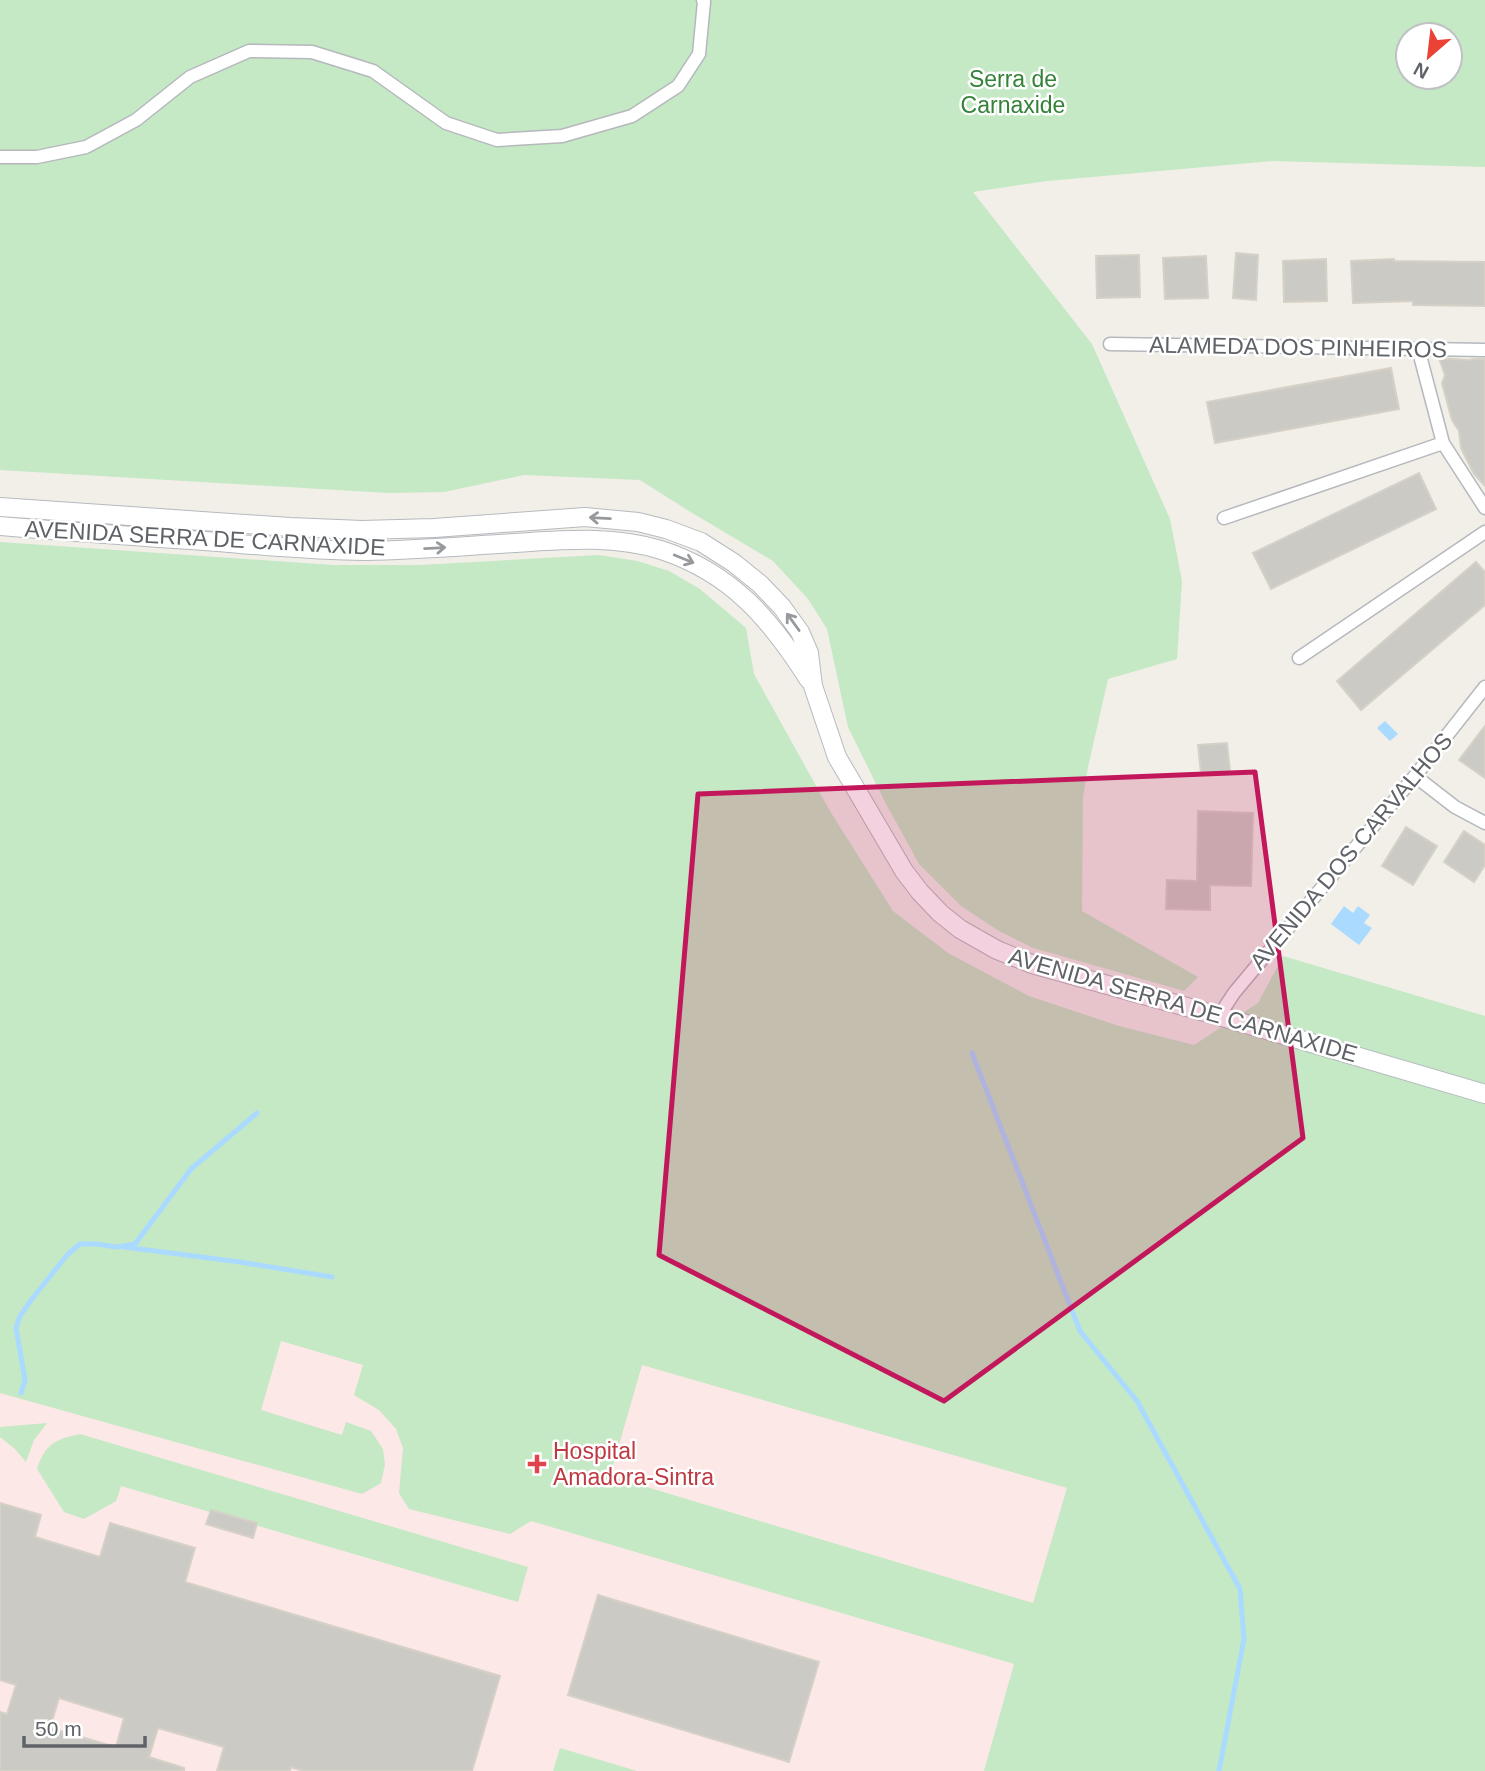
<svg xmlns="http://www.w3.org/2000/svg" width="1485" height="1771" viewBox="0 0 1485 1771" font-family="Helvetica,sans-serif">
	<style>
		.medical { fill: #fce8e6 }
		.green { fill: #c5e8c5; fill-rule: evenodd }
		.water { fill: #aadaff }
		.lines { fill: none; stroke-linecap: round; stroke-linejoin: round }
		.stream { stroke: #aadaff; stroke-width: 5 }
		.building { fill: #cccac5; stroke: #d6d1c6; stroke-width: 2; fill-rule: evenodd }
		.street-casing { stroke: #b5b8bc; stroke-width: 15 }
		.secondary-casing { stroke: #b6babf; stroke-width: 20 }
		.street { stroke: #fff; stroke-width: 12 }
		.secondary { stroke: #fff; stroke-width: 18 }
		.oneway { stroke: #979a9d }
		.marked { fill: #c2185b; fill-opacity: 0.2; stroke: #c2185b; stroke-width: 5; stroke-linejoin: round }
		.health-dot { fill: #e0444e; stroke: #fff; stroke-width: 2.5 }
		.labels { text-anchor: middle; stroke-width: 5; stroke-linejoin: round; paint-order: stroke }
		.park-label { font-size: 23px; fill: #348238; stroke: #fff }
		.street-label { font-size: 23px; fill: #5f6368; stroke: #fff }
		.health-label { font-size: 23px; fill: #be3a42; stroke: #fff; text-anchor: start }
	</style>
	<rect width="100%" height="100%" fill="#f1efe8"/>
	<path class="medical" d="M0,1118L1082,1440L984,1771H0Z"/>
	<path class="green" d="M0,0H1485V167L1272,161L1047,181L973,192L1092,344L1170,519L1182,581L1177,659L1108,679L1088,767L1083,797L1082,911L1198,977L1184,991L1033,948L999,931L961,906L919,864L885,802L848,727L827,629L808,599L773,561L689,511L640,480L524,475L444,492L388,493L0,470ZM1408,35H1450V77H1408Z
		M0,542L333,565H420L599,555L637,561L669,571L700,589L746,628L754,674L830,811L893,911L948,953L1029,996L1119,1026L1194,1045L1258,1003L1283,956L1485,1016V1771H984L1014,1664L531,1521L510,1534L409,1509L399,1493L403,1448L396,1429L379,1410L354,1395L363,1365L281,1341L261,1410L342,1435L346,1422L371,1431L383,1449L385,1464L381,1483L362,1494L0,1393ZM642,1365L1067,1488L1033,1603L610,1476Z
		M47,1423L34,1440L26,1462L15,1449L0,1437V1427Z
		M80,1434L528,1567L518,1602L121,1486L116,1501L84,1519L64,1512L37,1469C45,1444 56,1439 80,1434Z
		M560,1748L637,1771H553Z"/>
	<path class="water" d="M1385,721L1398,734L1390,741L1377,728Z
		M1344,906L1353,913L1358,906L1370,915L1364,923L1372,928L1359,945L1331,924Z"/>
	<g class="lines">
		<path class="stream" d="M972,1053L1080,1331L1137,1401L1240,1589L1244,1639L1219,1771
			M124,1247L240,1262L332,1277
			M21,1393L25,1380L16,1328L20,1316L32,1299L67,1255L80,1244H96L117,1247L135,1244L191,1169L257,1113"/>
	</g>
	<path class="building" d="M1236,253L1258,255L1256,300L1233,298Z
		M1139,255L1140,297L1097,298L1096,256Z
		M1206,256L1208,298L1165,299L1163,258Z
		M1326,259L1327,301L1284,302L1283,261Z
		M1394,259V261L1485,262V306L1413,305V301L1353,303L1351,261Z
		M1439,358L1469,360L1475,359H1485V486L1474,474L1461,448L1459,431L1452,420L1442,383L1445,375Z
		M1391,368L1399,409L1215,443L1207,402Z
		M1419,473L1436,509L1271,589L1253,553Z
		M1476,562L1485,572V605L1361,710L1337,681Z
		M1485,726V778L1459,760Z
		M1227,743L1230,771L1201,773L1198,745Z
		M1198,811L1253,813L1251,886L1210,885V910L1166,909L1167,880L1197,881Z
		M1406,827L1437,846L1413,885L1382,866Z
		M1464,831L1485,845V865L1474,882L1444,862Z
		M0,1503L41,1515L35,1537L100,1557L110,1523L195,1548L185,1582L500,1676L472,1771H303L291,1767L290,1771H217L224,1747L158,1728L149,1757L184,1768V1771H0V1712L7,1714L16,1685L0,1680ZM59,1698L124,1718L116,1747L50,1728Z
		M211,1510L257,1523L253,1538L206,1524Z
		M598,1595L819,1662L789,1762L568,1695Z"/>
	<g class="lines">
		<g class="street-casing">
			<path id="street" d="M0,157H37L86,147L136,120L190,77L249,51L312,52L373,71L446,123L497,140L562,136L632,116L678,86L699,54L704,2L703,0
				M1110,344L1485,350
				M1418,348L1443,443L1485,508
				M1224,518L1443,443
				M1299,658L1485,532
				M1415,776L1455,807L1485,823
				M1219,1016L1234,993L1415,776L1485,687"/>
		</g>
		<g class="secondary-casing">
			<path id="secondary" d="M0,507L290,527L362,530L434,528L585,517L638,522L666,529L701,542L734,563L760,584L782,607L800,632L809,653L813,686L837,757L904,871L920,892L940,913L960,929L997,950L1032,964L1219,1016L1485,1094
				M0,526C72,532 145,537 217,542C266,546 316,551 365,551C415,550 464,546 514,543C563,540 613,535 661,550C732,573 771,620 809,680"/>
		</g>
		<use href="#street" class="street"/>
		<use href="#secondary" class="secondary"/>
	</g>
	<defs><path id="oneway-shaft" d="M-6 0H5M1.5-3L5.5 0L1.5 3" fill="none" stroke-width="1.6" stroke-linecap="round" stroke-linejoin="round" transform="scale(1.75)"/></defs>
	<g class="oneway">
		<use href="#oneway-shaft" transform="translate(600 518) rotate(-177)"/>
		<use href="#oneway-shaft" transform="translate(435 548) rotate(-3)"/>
		<use href="#oneway-shaft" transform="translate(684 559) rotate(22)"/>
		<use href="#oneway-shaft" transform="translate(793 622) rotate(-126)"/>
	</g>
	<path class="marked" d="M1255,772L1303,1138L944,1401L659,1255L698,794Z"/>
	<path class="health-dot" d="M533.5 1453.5h7v7h7v7h-7v7h-7v-7h-7v-7h7z"/>
	<g class="labels">
		<g class="park-label">
			<text x="1013" y="87">Serra de<tspan x="1013" dy="26">Carnaxide</tspan></text>
		</g>
		<g class="street-label">
			<text transform="translate(1298 347) rotate(1)" y="8">ALAMEDA DOS PINHEIROS</text>
			<text transform="translate(205 538) rotate(3)" y="8">AVENIDA SERRA DE CARNAXIDE</text>
			<text transform="translate(1351 851) rotate(-50)" y="8">AVENIDA DOS CARVALHOS</text>
			<text transform="translate(1183 1005) rotate(16)" y="8">AVENIDA SERRA DE CARNAXIDE</text>
		</g>
		<g class="health-label">
			<text x="553" y="1459">Hospital<tspan x="553" dy="26">Amadora-Sintra</tspan></text>
		</g>
	</g>
	<g transform="translate(1429 56) rotate(208)"><circle r="33" fill="#ffffff" stroke="#bfc1c3" stroke-width="2"/>
	<path d="M0-5L12 26L0 18L-12 26Z" fill="#ea4335"/>
	<text y="-10" font-size="19" font-weight="bold" text-anchor="middle" fill="#5f6368">N</text>
	</g>
	<path d="M24 1736v10h121v-10" fill="none" stroke="#5f6368" stroke-width="3.5"/>
	<text x="35" y="1736" font-size="21" fill="#5f6368" stroke="#ffffff" stroke-width="5" paint-order="stroke">50 m</text>
</svg>
